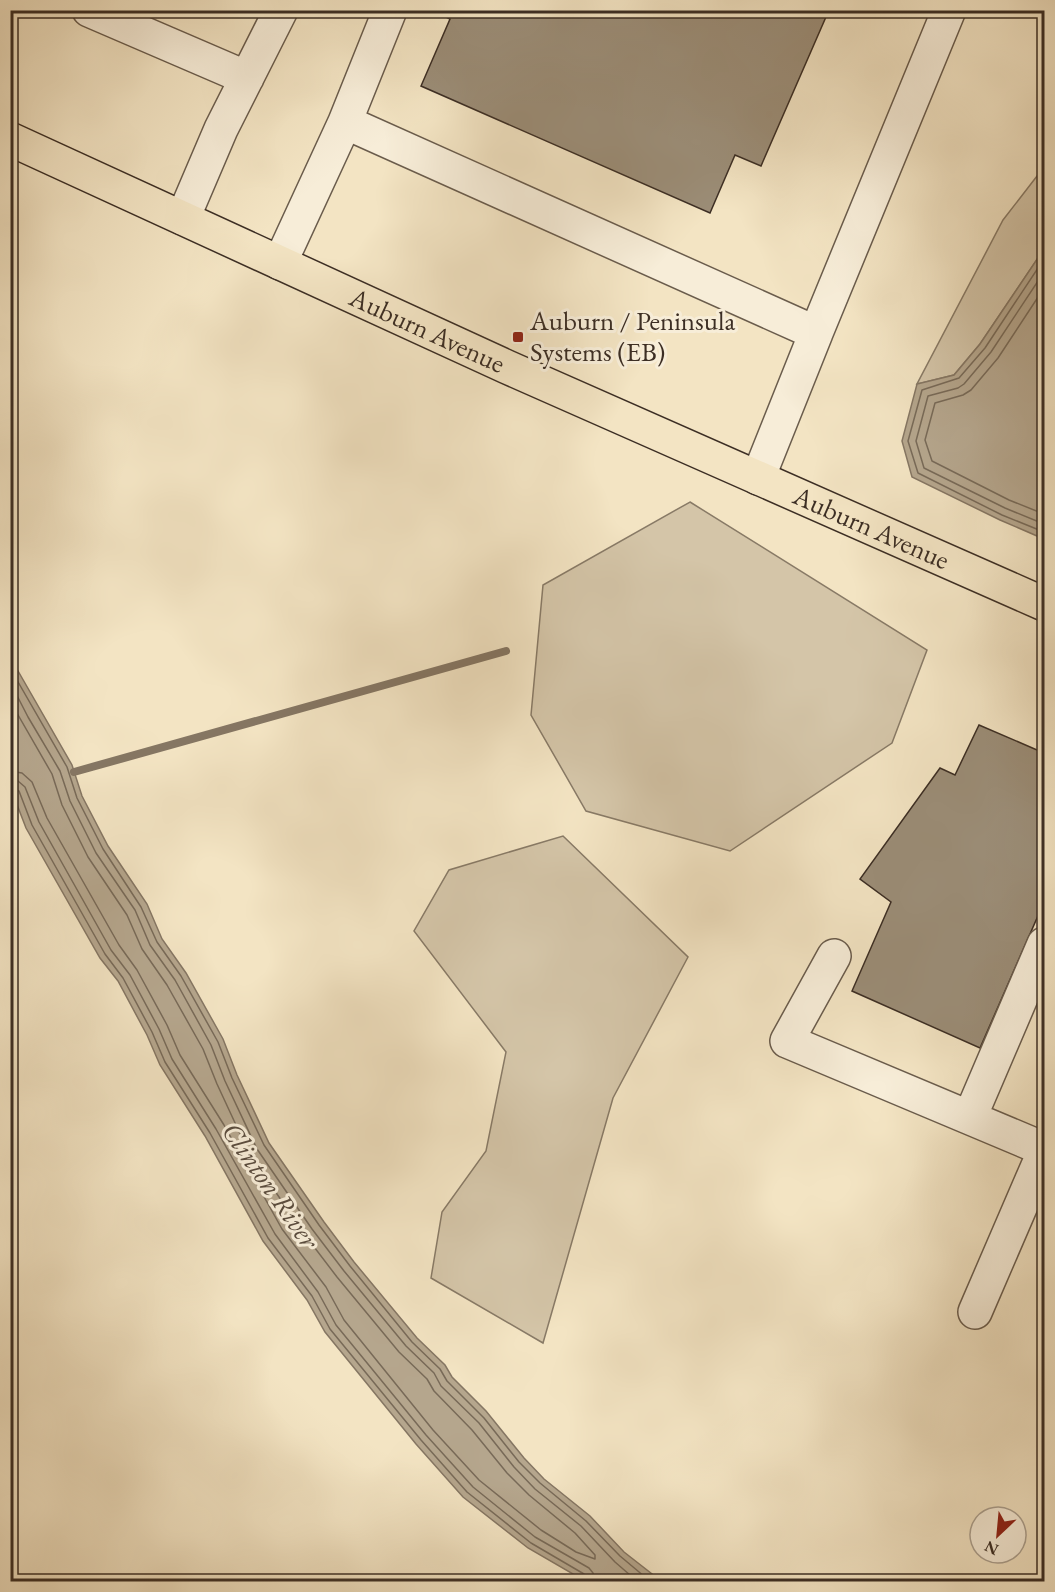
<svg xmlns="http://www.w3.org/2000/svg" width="1055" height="1592" viewBox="0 0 1055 1592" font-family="'EB Garamond',serif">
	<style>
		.green { fill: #d4c5a8; stroke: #887a66; stroke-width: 1.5 }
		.water { fill: #b5a68d; stroke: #857663; stroke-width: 1.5 }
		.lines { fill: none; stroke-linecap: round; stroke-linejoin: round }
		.shore { stroke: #786a58; stroke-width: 1.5 }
		.stream { stroke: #857663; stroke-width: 8 }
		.building { fill: #9b8d77; stroke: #3c2e24; stroke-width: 1.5 }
		.minor-casing { stroke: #6a5c4c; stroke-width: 36 }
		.major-casing { stroke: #3c2e24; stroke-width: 36 }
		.minor { stroke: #f7edd8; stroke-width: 33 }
		.major { stroke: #f3e4c3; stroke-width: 33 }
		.poi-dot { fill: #8f2418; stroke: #f7edd8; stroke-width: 2 }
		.labels { text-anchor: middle; stroke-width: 6; stroke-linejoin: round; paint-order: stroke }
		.poi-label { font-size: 27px; fill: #3c2e24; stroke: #f7edd8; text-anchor: start }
		.street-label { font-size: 27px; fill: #3c2e24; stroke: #f7edd8 }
		.water-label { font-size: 28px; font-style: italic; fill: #5a4c3e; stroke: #f7edd8 }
	</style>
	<rect width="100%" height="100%" fill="#f3e4c3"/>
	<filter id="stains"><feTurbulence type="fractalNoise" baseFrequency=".00333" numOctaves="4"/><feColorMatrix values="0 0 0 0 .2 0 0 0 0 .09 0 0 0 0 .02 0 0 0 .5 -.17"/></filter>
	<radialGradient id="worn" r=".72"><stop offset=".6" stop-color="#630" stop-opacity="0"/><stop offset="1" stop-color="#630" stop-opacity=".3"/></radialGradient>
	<path class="green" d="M1044,167V249L980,344L954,375L917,384L1003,220Z
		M690,502L927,650L892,743L730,851L586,811L531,715L543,585Z
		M563,836L688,957L613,1098L543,1343L431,1278L442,1212L486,1151L506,1052L414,931L449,870Z"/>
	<path class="water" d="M1044,249V539L1000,520L912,477L902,441L917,384L954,375L980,344Z
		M10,657L72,765L82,796L108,846L147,904L162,939L186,973L223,1039L237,1075L269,1143L324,1222L354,1262L417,1338L445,1365L452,1377L486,1411L524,1458L544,1479L590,1516L624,1552L661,1581H585L528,1548L463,1497L416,1444L325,1332L307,1300L263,1241L205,1136L160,1065L147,1035L118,981L100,958L26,828L11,789Z"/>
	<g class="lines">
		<path class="shore" d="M1044,259L985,348L959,378L922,390L908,441L918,473L1002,515L1044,532
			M1044,272L991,352L964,384L958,388L928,396L916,441L924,468L1005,508L1044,524
			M1044,288L998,358L971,390L963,395L935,403L925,440L932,461L1009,500L1044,514
			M10,668L67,767L77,798L103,849L141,907L157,942L181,976L218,1042L232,1078L264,1145L319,1225L350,1266L412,1342L440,1369L447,1381L484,1418L519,1462L540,1483L586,1521L620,1556L651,1582
			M10,682L28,717L60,771L70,801L96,853L135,910L150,945L175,980L211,1045L225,1081L257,1149L312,1229L344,1271L406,1346L434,1373L441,1386L479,1423L514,1467L535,1489L581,1526L615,1562L638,1582
			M10,701L52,774L62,805L88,857L127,915L142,949L167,985L203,1049L217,1084L249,1153L305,1235L337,1277L399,1352L427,1379L434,1391L472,1430L507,1473L529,1495L575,1533L595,1555V1559L576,1552L541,1530L479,1480L433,1430L344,1320L326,1287L282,1229L224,1125L180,1055L167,1025L137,970L119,945L47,818L32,782L22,773L10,771
			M10,780L18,781L25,787L39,822L111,950L130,975L159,1029L172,1059L216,1129L275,1234L318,1292L336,1325L426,1435L473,1487L535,1537L589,1568L593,1573L595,1582
			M10,788L19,791L32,825L105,954L123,978L152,1032L165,1062L210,1133L268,1238L312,1296L330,1329L421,1440L467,1492L531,1543L584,1574L587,1582"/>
		<path class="stream" d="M74,772L506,651"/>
	</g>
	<path class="building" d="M432,10H829L761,166L735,155L710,213L421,86L450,19Z
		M979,725L1044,753V902L980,1048L852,991L891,902L860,879L940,768L955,775Z"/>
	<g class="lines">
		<g class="minor-casing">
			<path id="minor" d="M89,10L247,78
				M345,122L390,10
				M183,218L221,129L281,10
				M280,263L345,122L816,333L758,478
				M816,333L949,10
				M834,956L787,1041L1044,1149
				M970,1117L1044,944
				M975,1312L1044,1152"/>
		</g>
		<g class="major-casing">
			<g id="major">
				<path id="s1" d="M10,139L507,367L1044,604"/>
			</g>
		</g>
		<use href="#minor" class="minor"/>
		<use href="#major" class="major"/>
	</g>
	<rect class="poi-dot" x="512" y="331" width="12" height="12" rx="3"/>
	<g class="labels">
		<g class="poi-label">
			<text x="530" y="330">Auburn / Peninsula<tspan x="530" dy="31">Systems (EB)</tspan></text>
		</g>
		<g class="street-label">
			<text dy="9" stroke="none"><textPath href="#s1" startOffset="459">Auburn Avenue</textPath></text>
			<text dy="9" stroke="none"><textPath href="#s1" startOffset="945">Auburn Avenue</textPath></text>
		</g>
		<g class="water-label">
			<text transform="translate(271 1185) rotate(55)" y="10">Clinton River</text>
		</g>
	</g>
	<rect width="1055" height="1592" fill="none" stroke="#f3e4c3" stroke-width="36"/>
	<rect x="12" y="12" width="1031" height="1568" fill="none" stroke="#3c2e24" stroke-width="3"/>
	<rect x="18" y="18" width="1019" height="1556" fill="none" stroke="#3c2e24" stroke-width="1.5"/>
	<g transform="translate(998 1535) rotate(206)"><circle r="28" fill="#f7edd8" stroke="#aca190" stroke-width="1.5"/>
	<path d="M0-4.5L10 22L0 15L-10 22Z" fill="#8f2418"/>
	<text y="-9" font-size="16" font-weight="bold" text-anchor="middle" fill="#3c2e24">N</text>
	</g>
	<rect width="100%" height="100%" filter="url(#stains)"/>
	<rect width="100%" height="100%" fill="url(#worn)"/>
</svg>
